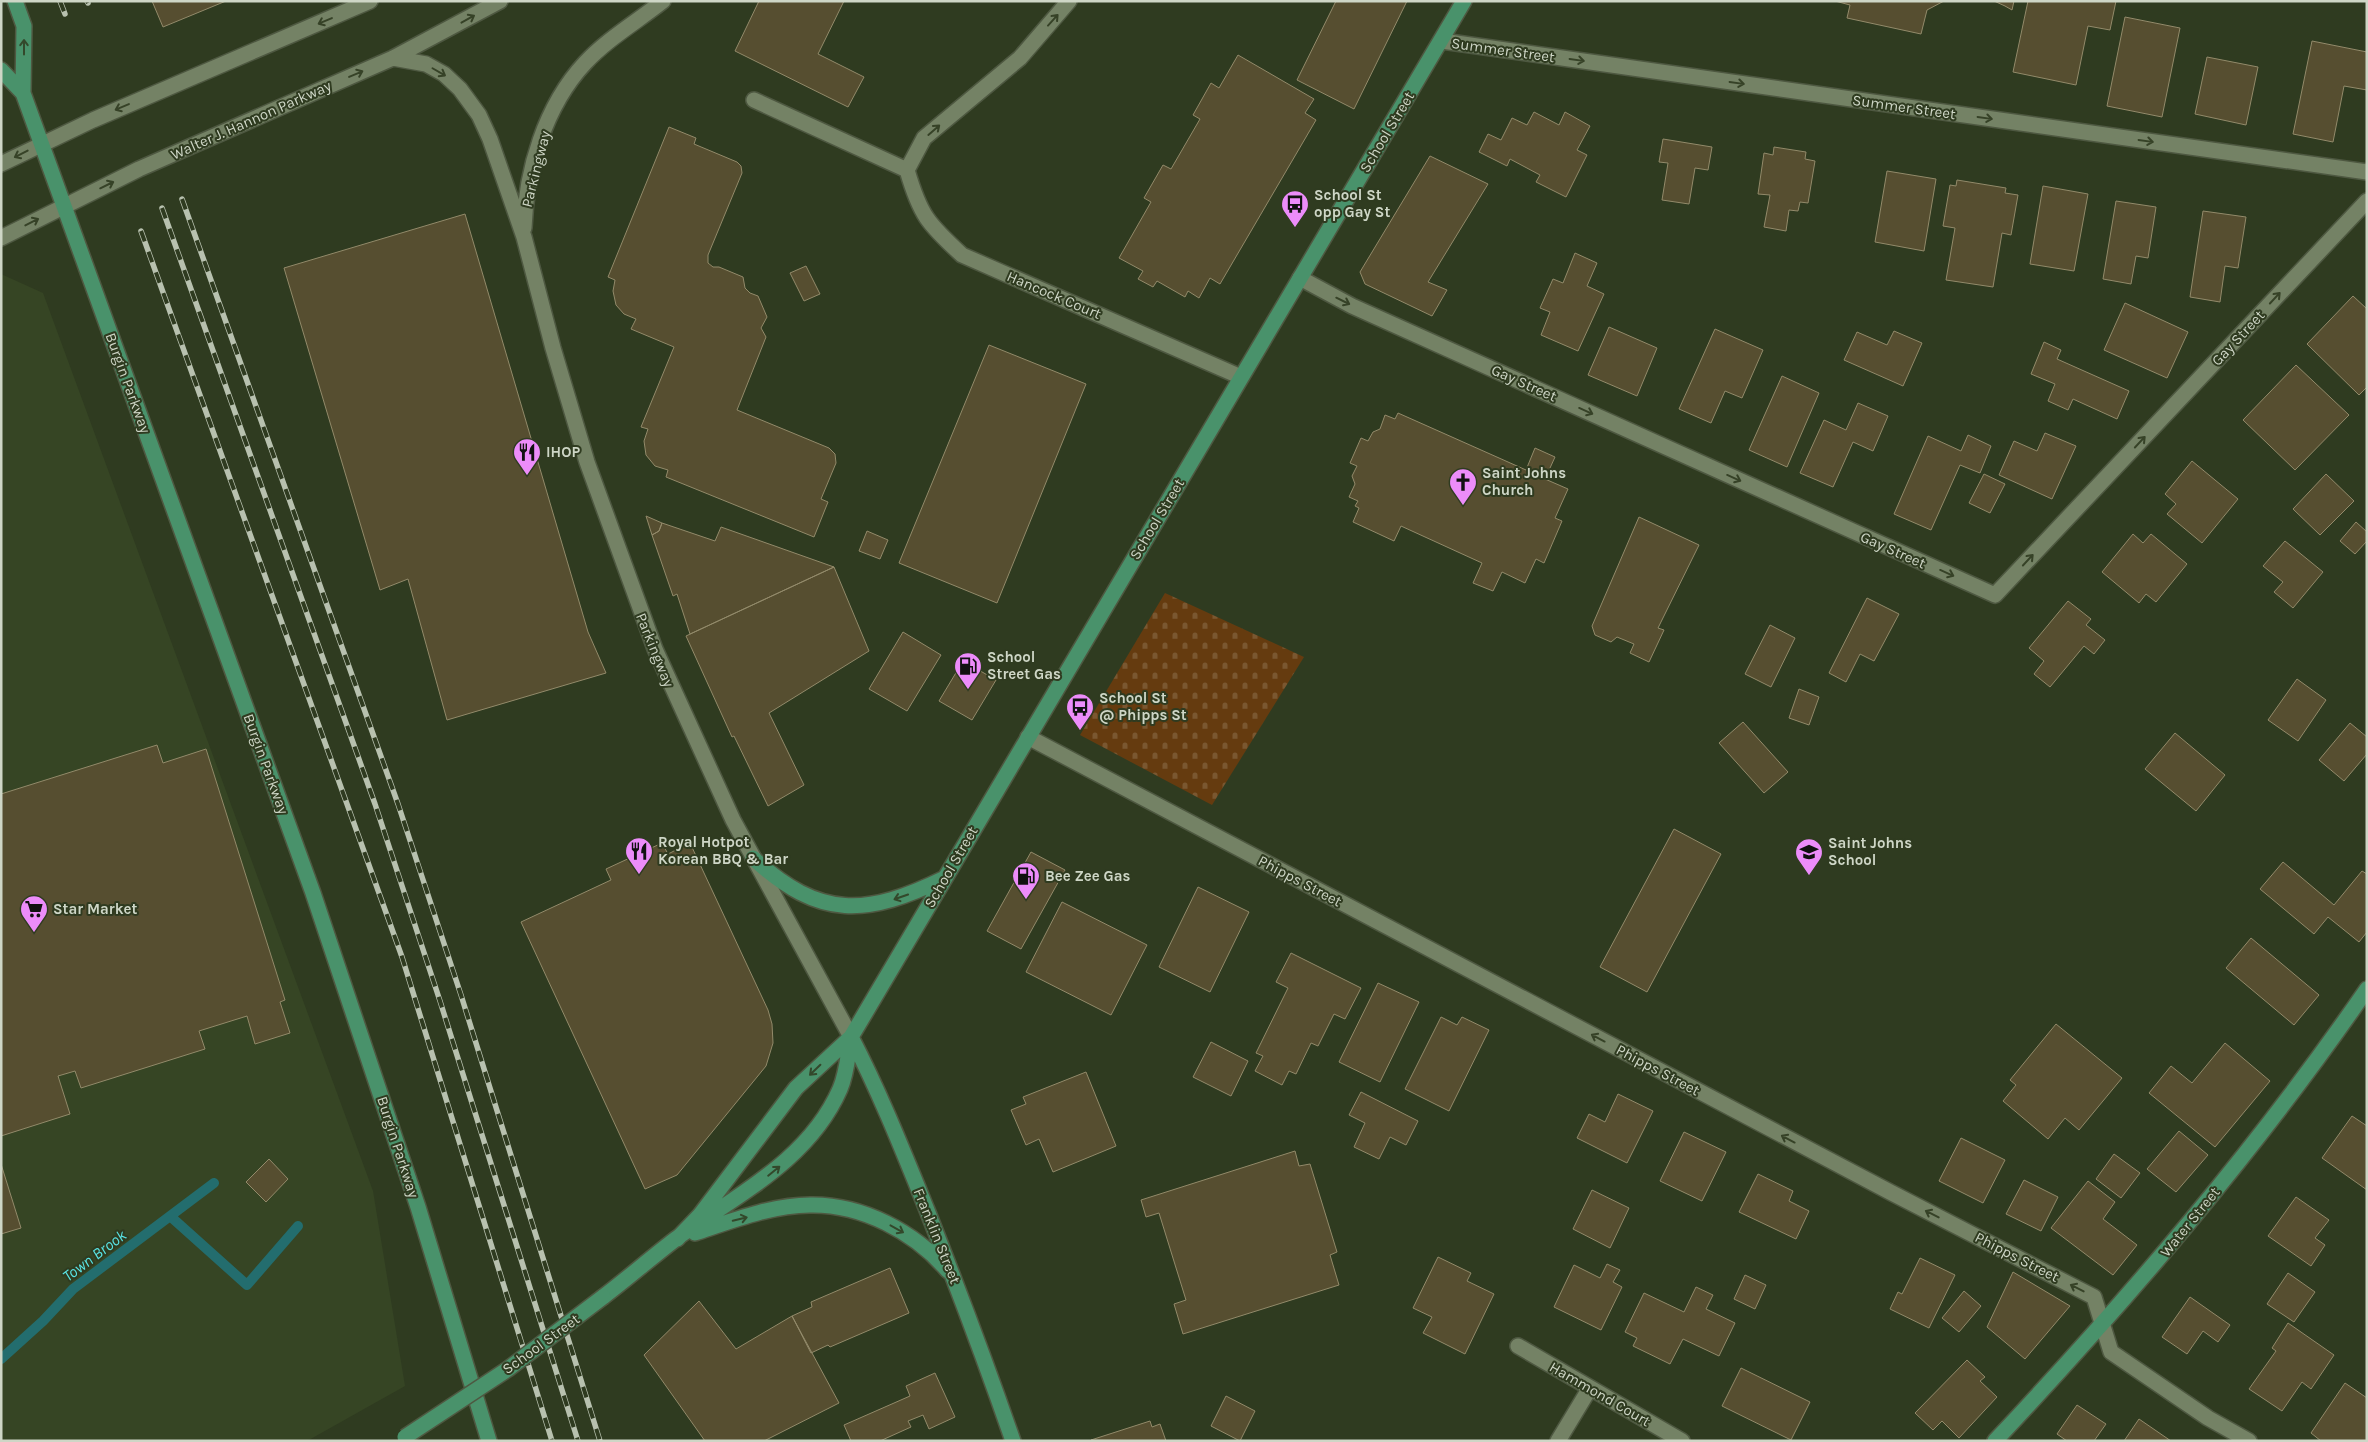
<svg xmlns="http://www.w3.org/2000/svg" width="2368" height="1442" viewBox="0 0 2368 1442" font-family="Karla,sans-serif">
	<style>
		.built { fill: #364524 }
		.cemetery { fill: url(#cemetery-stones) }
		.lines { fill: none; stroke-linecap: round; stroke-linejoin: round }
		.stream { stroke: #236d6e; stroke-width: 10 }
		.building { fill: #564e30; stroke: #928a6a }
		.minor-casing { stroke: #4e5841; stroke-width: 18 }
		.major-casing { stroke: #4e5841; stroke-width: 18 }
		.minor { stroke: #748265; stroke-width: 15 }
		.major { stroke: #49926b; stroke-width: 15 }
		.rail-casing { stroke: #b8c1af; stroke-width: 5.5 }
		.rail { stroke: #2f3b20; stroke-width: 4; stroke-dasharray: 11; stroke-linecap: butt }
		.major-bridge-casing { stroke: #4e5841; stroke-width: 18; stroke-linecap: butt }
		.major-bridge { stroke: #49926b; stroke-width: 15 }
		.oneway { stroke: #364227 }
		.oneway2 { stroke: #33482b }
		.labels { text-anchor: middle; stroke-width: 4; stroke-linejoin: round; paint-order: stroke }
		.street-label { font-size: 15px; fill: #ced6c6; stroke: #2f3b20 }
		.poi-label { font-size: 15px; font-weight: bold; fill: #ced6c6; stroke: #2f3b20; text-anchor: start }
		.water-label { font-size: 16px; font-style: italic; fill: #59e4e4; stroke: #2f3b20 }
	</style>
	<defs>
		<pattern id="cemetery-stones" width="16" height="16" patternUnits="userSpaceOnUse" patternTransform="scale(1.25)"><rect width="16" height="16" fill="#653b0f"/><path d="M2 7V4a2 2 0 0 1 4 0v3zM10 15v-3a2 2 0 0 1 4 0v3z" fill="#7a5730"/></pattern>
	</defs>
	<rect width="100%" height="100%" fill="#2f3b20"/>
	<path class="built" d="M1,274L43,293L373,1191L405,1386L307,1441H1Z"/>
	<path class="cemetery" d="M1165,593L1304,657L1212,805L1080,735Z"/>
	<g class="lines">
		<path class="stream" d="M170,1216L247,1285L298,1226
			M1,1359L43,1321L73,1289L214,1183"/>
	</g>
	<path class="building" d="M152,1H226L163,27Z
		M759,1H844L818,54L864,77L848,107L735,51Z
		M1336,1H1407L1354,109L1297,80Z
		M1835,1H1944L1927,10L1921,34L1847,18L1850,5Z
		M1994,1H2014L2012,10L2005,6Z
		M2028,1H2116L2110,30L2088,26L2076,85L2013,72Z
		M2125,17L2180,28L2162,117L2107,106Z
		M2312,41L2367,52V90L2344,86L2333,142L2293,134Z
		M1238,55L1314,99L1305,113L1316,120L1220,284L1210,278L1199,298L1188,291L1185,297L1157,281L1153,287L1138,279L1143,271L1119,258L1151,202L1144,198L1163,165L1171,169L1200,119L1193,115L1211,83L1219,88Z
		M2207,57L2258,67L2246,125L2195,114Z
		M1534,112L1559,125L1565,112L1590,126L1577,150L1587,155L1566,197L1536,182L1540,175L1510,159L1507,166L1479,152L1488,134L1501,140L1512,118L1527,125Z
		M669,127L696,138L694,144L737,162L741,166L742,173L708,255V263L713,267H719L743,277L745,288L750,293L758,296L767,317L761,328L766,337L737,410L829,448L835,454L836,463L821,499L828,502L814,537L666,477L668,470L655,466L646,455L644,441L648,429L641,427L674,347L631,329L636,319L624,314L616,305L613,291L615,280L608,277Z
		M1663,139L1712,147L1708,170L1695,168L1689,204L1662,200L1668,163L1659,162Z
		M1774,147L1806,152L1805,159L1815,161L1808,203L1800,202L1798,211L1789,210L1786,231L1764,227L1770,195L1758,194L1764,153L1773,155Z
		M1430,156L1488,184L1428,282L1447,290L1432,316L1365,284L1360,272Z
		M1887,171L1936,179L1924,251L1875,242Z
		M1957,180L2006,188L2005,193L2018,195L2011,235L2002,233L1993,287L1946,280L1955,228L1943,226L1950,185L1956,186Z
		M2043,186L2088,194L2074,271L2030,264Z
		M2116,201L2156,207L2148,258L2136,256L2131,284L2103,279Z
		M2203,211L2246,217L2238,268L2225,266L2220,302L2190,297Z
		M465,214L588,632L606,673L447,720L408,579L380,590L284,268Z
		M1575,253L1597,263L1587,286L1604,294L1578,351L1541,335L1550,312L1540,308L1553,279L1563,283Z
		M806,266L820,294L804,301L790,273Z
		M2353,296L2367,309V387L2359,395L2307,344Z
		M2125,303L2188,332L2167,378L2104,350Z
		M1609,327L1657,348L1637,396L1588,375Z
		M1715,329L1763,350L1742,398L1725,391L1711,423L1679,409Z
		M1894,331L1922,343L1903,386L1844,360L1857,332L1887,345Z
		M2044,342L2061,350L2057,359L2129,391L2117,419L2073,399L2068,410L2048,401L2055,384L2031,374Z
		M989,345L1086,384L997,603L899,563Z
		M2296,365L2349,415L2295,470L2243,420Z
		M1782,376L1819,393L1787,467L1749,450Z
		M1858,403L1888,416L1873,451L1853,442L1833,487L1800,473L1824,420L1846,430Z
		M1398,413L1526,470L1535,448L1555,457L1545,479L1568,489L1555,518L1562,521L1544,563L1536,559L1525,583L1502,572L1493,591L1473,583L1482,563L1401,526L1394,541L1353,522L1359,508L1355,506L1358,501L1349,497L1355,484L1352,476L1357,466L1350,463L1361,438L1368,441L1373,432L1380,429L1385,415L1395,419Z
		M2045,433L2076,446L2052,499L1999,475L2014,441L2037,451Z
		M1968,435L1991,446L1980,473L1960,465L1931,530L1894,514L1928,436L1961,451Z
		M2192,461L2238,499L2202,543L2167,514L2176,504L2165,494Z
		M1984,474L2005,484L1990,513L1969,503Z
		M2326,474L2354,501L2320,535L2293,509Z
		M646,516L662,523L659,531L652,535Z
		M1639,517L1699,545L1658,628L1664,630L1649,662L1630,653L1634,644L1617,637L1611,642L1595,635L1592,626Z
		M2356,522L2367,532V541L2355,554L2340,541Z
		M662,523L715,541L721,527L834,567L690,634L677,594L673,596L652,535L659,531Z
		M867,531L888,540L880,559L859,551Z
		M2133,534L2143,543L2151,534L2187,564L2156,602L2146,594L2139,603L2102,572Z
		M2285,541L2323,572L2293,608L2274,592L2283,582L2263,566Z
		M834,567L869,651L769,713L804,785L768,806L734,736L732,737L686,636Z
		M1867,598L1899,614L1874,661L1860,654L1846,682L1829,673Z
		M2068,601L2091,619L2086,625L2105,640L2094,654L2084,646L2050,687L2034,674L2044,661L2029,648Z
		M1770,625L1795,638L1771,687L1745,674Z
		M903,632L941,655L907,711L869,689Z
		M963,661L996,680L972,720L939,701Z
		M2297,679L2326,700L2298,741L2268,720Z
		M1799,689L1819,697L1809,725L1789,718Z
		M1743,722L1788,772L1764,793L1719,743Z
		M2350,723L2367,737V754L2344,781L2319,760Z
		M2175,733L2225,775L2196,811L2145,769Z
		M157,745L163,763L206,749L285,1000L280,1002L290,1033L255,1044L247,1016L199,1031L205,1049L81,1088L75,1071L58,1076L70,1114L1,1136V794Z
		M1674,829L1721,854L1647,992L1600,967Z
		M662,843L668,854L690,843L768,1010L772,1024L773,1043L766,1066L677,1175L645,1189L521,922L611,880L606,869Z
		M1031,852L1065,870L1021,949L987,931Z
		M2283,862L2334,905L2362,871L2367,874V932L2359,942L2328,917L2314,934L2260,889Z
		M1198,887L1249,912L1210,992L1159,967Z
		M1062,902L1147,945L1111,1015L1026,972Z
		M2251,938L2319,995L2294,1025L2226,968Z
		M1291,953L1361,988L1345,1019L1334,1014L1318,1046L1311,1043L1296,1074L1289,1071L1282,1085L1255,1071L1263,1056L1256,1053L1288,988L1276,982Z
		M1378,983L1419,1002L1380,1082L1339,1062Z
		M1441,1017L1457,1025L1462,1017L1489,1030L1449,1111L1405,1089Z
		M2056,1024L2122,1078L2079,1130L2065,1118L2048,1139L2003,1101L2016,1085L2010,1080Z
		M1211,1042L1248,1061L1231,1096L1193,1077Z
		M2225,1043L2270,1081L2215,1147L2149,1093L2171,1066L2192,1083Z
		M1086,1072L1116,1146L1053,1172L1039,1139L1026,1145L1011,1110L1026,1104L1023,1097Z
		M1361,1092L1418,1121L1406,1145L1390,1137L1379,1159L1354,1147L1365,1123L1349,1115Z
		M1618,1094L1653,1111L1627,1163L1577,1138L1589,1114L1605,1122Z
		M2352,1116L2367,1126V1190L2322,1158Z
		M2179,1131L2208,1155L2176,1192L2147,1169Z
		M1684,1132L1726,1152L1702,1201L1660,1181Z
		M1961,1138L2005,1160L1983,1203L1939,1181Z
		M1295,1151L1299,1166L1310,1164L1337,1252L1330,1255L1339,1285L1183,1334L1174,1304L1186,1300L1159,1213L1146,1217L1141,1200Z
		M2114,1154L2140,1173L2121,1198L2096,1179Z
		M269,1159L288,1179L266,1202L246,1182Z
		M1,1164L21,1228L1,1234Z
		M1758,1174L1793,1191L1789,1201L1809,1211L1796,1239L1739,1212Z
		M2024,1180L2058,1197L2041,1231L2006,1214Z
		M2088,1181L2115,1202L2103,1219L2137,1245L2113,1275L2051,1228Z
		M1592,1190L1629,1208L1610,1248L1573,1229Z
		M2296,1197L2329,1220L2315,1238L2325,1245L2311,1266L2268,1236Z
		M1438,1257L1471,1273L1467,1281L1494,1294L1465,1354L1423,1333L1432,1317L1413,1308Z
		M1920,1258L1955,1275L1929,1328L1890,1309L1898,1292L1902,1294Z
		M1607,1264L1620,1270L1613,1282L1622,1287L1601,1330L1554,1307L1574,1265L1600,1278Z
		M890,1268L909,1313L830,1347L828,1345L811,1353L792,1316L812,1307L811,1302Z
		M2013,1272L2070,1306L2025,1359L1987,1327Z
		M2288,1273L2315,1292L2294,1322L2267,1304Z
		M1745,1275L1766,1285L1755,1309L1734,1299Z
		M1696,1287L1713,1295L1706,1309L1735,1323L1719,1356L1683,1339L1670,1364L1633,1346L1637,1338L1625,1332L1644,1293L1684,1312Z
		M1964,1291L1981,1306L1959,1332L1942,1318Z
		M2190,1297L2230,1325L2218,1342L2203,1331L2187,1354L2162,1337Z
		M699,1301L736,1349L792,1316L839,1403L764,1441H705L644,1355Z
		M2288,1323L2334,1355L2311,1389L2302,1382L2282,1411L2249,1389L2276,1351L2272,1348Z
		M1967,1360L1985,1377L1980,1381L1997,1397L1959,1438L1942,1421L1933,1430L1915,1413Z
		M1741,1368L1810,1402L1791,1440L1722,1406Z
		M935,1373L955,1417L929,1429L923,1415L908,1421L911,1427L880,1441H851L844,1425L910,1396L906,1386Z
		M2345,1383L2367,1398V1441H2321L2311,1433Z
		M1226,1396L1255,1411L1240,1441L1211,1426Z
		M2077,1405L2106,1424L2094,1441H2067L2057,1434Z
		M2139,1419L2171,1441H2124Z
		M1150,1421L1152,1427L1160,1424L1166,1441L1091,1440Z"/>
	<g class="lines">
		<g class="minor-casing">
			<path id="minor" d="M1442,41L2367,172
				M393,58L426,64L444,74L460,89L479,115L490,139L524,237L553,348L587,462L655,649L733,820L851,1037
				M754,100L907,170C920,215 928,224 962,255L1241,377
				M1,164L93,120L370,1
				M907,170L924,138L1020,58L1069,1
				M524,228C526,170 545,106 585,63C607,39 638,21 663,1
				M1,238L139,169L393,58L500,1
				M1300,278L1352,306L1995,595L2367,201
				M1028,737L1890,1192L2094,1297L2111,1352L2208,1418L2249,1441
				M1518,1346L1682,1441
				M1558,1441L1590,1388"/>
		</g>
		<g class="major-casing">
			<path id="major" d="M15,1L24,26L23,93L313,893L418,1207L489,1441
				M1,70L23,93
				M753,858C820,920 867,916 945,878
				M851,1037C880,1093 903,1151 927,1210C957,1286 986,1363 1013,1441
				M695,1233C731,1221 772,1205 810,1205C862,1204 915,1232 948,1271
				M677,1239L700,1215L796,1088L851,1037L1464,1
				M603,1297C628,1278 652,1257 677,1238C737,1195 809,1160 840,1089C847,1073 848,1054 851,1037
				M1995,1441C2129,1298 2256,1150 2367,989"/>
		</g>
		<use href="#minor" class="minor"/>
		<use href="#major" class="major"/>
		<g class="rail-casing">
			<path id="rail" d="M60,1L65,14
				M87,1L88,3
				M182,199L398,804L461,995L600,1441
				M162,208L375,804L440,1001L578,1441
				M141,231L402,957L552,1441"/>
		</g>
		<use href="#rail" class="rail"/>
		<g class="major-bridge-casing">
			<path id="major-bridge" d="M405,1437L508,1369L603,1297"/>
		</g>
		<use href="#major-bridge" class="major-bridge"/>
	</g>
	<defs><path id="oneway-shaft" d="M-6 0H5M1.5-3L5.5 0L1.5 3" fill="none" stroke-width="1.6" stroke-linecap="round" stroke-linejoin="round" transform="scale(1.25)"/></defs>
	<g class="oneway">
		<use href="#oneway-shaft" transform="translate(468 19) rotate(-29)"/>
		<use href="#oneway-shaft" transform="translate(1053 20) rotate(-48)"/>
		<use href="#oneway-shaft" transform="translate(325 21) rotate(157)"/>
		<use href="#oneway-shaft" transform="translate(1577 60) rotate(8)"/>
		<use href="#oneway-shaft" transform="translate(439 72) rotate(30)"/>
		<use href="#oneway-shaft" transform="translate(356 74) rotate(-23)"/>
		<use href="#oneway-shaft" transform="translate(1737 83) rotate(8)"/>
		<use href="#oneway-shaft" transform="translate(122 107) rotate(157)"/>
		<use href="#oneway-shaft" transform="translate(1985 118) rotate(8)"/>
		<use href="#oneway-shaft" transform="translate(934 130) rotate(-41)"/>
		<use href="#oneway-shaft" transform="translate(2146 141) rotate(8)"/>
		<use href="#oneway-shaft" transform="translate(21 154) rotate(153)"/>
		<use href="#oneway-shaft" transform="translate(107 185) rotate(-26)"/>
		<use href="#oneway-shaft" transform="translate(32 222) rotate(-27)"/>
		<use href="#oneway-shaft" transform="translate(2275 298) rotate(-47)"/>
		<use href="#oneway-shaft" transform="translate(1343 301) rotate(26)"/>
		<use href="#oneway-shaft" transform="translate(1586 411) rotate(24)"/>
		<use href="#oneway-shaft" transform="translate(2140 442) rotate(-47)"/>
		<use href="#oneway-shaft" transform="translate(1734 478) rotate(24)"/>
		<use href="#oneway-shaft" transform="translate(2028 560) rotate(-47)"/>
		<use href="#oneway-shaft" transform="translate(1947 573) rotate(24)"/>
		<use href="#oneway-shaft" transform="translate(1598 1038) rotate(-152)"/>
		<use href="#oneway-shaft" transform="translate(1788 1139) rotate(-152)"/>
		<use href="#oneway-shaft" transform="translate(1932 1214) rotate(-153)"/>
		<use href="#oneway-shaft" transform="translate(2077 1288) rotate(-153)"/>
	</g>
	<g class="oneway2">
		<use href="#oneway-shaft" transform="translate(24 47) rotate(-90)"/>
		<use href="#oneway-shaft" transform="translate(901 897) rotate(161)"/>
		<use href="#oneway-shaft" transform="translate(815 1070) rotate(136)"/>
		<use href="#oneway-shaft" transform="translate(774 1171) rotate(-39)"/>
		<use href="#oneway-shaft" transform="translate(740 1219) rotate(-14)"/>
		<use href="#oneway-shaft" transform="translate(897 1229) rotate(29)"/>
	</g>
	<defs>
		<g id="bus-pin" transform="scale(1.4375)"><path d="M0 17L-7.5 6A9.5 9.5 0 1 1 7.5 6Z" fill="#ec8cfa" stroke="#2f3b20"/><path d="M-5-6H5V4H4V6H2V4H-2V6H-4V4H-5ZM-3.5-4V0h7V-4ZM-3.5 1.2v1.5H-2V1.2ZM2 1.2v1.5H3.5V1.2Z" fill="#111"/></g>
		<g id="restaurant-pin" transform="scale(1.4375)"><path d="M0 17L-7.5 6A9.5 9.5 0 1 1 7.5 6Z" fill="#ec8cfa" stroke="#2f3b20"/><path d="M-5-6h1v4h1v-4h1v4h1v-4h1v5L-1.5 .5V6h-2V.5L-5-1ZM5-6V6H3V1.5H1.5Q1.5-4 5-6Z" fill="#111"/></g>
		<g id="church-pin" transform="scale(1.4375)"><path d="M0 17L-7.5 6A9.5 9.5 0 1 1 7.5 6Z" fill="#ec8cfa" stroke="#2f3b20"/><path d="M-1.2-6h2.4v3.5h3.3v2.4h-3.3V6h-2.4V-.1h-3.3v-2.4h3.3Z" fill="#111"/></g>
		<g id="fuel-pin" transform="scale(1.4375)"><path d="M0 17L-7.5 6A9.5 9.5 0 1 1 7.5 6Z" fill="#ec8cfa" stroke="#2f3b20"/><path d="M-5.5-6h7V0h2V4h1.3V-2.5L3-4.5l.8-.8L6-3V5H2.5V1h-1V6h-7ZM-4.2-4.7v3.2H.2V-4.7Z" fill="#111"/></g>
		<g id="school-pin" transform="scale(1.4375)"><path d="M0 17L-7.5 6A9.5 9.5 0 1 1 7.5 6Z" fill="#ec8cfa" stroke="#2f3b20"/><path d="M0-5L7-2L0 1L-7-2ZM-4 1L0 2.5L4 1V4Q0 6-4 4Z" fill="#111"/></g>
		<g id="supermarket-pin" transform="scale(1.4375)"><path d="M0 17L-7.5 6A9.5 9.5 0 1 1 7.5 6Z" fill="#ec8cfa" stroke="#2f3b20"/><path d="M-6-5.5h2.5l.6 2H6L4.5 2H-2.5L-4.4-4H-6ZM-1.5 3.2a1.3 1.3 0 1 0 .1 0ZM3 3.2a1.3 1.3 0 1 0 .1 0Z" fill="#111"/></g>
	</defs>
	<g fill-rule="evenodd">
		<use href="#bus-pin" x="1295" y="204"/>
		<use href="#restaurant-pin" x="527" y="452"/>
		<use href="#church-pin" x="1463" y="482"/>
		<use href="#fuel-pin" x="968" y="666"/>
		<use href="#bus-pin" x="1080" y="707"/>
		<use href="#restaurant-pin" x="639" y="851"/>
		<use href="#school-pin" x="1809" y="852"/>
		<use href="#fuel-pin" x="1026" y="876"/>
		<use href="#supermarket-pin" x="34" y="909"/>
	</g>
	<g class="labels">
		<g class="street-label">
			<text transform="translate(1503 50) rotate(8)" y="5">Summer Street</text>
			<text transform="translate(1904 107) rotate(8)" y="5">Summer Street</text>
			<text transform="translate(251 120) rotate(-24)" y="5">Walter J. Hannon Parkway</text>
			<text transform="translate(1387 132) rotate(-59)" y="5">School Street</text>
			<text transform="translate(536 169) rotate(-76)" y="5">Parkingway</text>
			<text transform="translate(1054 295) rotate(23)" y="5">Hancock Court</text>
			<text transform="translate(2238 338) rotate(-47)" y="5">Gay Street</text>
			<text transform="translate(128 383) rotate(70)" y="5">Burgin Parkway</text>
			<text transform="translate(1524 383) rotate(24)" y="5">Gay Street</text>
			<text transform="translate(1157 519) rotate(-59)" y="5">School Street</text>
			<text transform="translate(1893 550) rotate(24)" y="5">Gay Street</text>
			<text transform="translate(655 650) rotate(68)" y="5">Parkingway</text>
			<text transform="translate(266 764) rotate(70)" y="5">Burgin Parkway</text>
			<text transform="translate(951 867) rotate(-60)" y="5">School Street</text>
			<text transform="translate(1300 881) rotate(28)" y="5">Phipps Street</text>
			<text transform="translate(1658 1070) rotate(28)" y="5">Phipps Street</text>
			<text transform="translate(398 1147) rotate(72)" y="5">Burgin Parkway</text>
			<text transform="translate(2190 1222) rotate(-51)" y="5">Water Street</text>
			<text transform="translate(937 1236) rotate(68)" y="5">Franklin Street</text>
			<text transform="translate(2017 1257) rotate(27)" y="5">Phipps Street</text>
			<text transform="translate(541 1344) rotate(-36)" y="5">School Street</text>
			<text transform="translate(1600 1394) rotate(30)" y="5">Hammond Court</text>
		</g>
		<g class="poi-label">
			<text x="1314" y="200">School St<tspan x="1314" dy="17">opp Gay St</tspan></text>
			<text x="546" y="457">IHOP</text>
			<text x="1482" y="478">Saint Johns<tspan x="1482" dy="17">Church</tspan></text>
			<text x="987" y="662">School<tspan x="987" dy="17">Street Gas</tspan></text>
			<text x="1099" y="703">School St<tspan x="1099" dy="17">@ Phipps St</tspan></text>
			<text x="658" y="847">Royal Hotpot<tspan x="658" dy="17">Korean BBQ &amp; Bar</tspan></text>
			<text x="1828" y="848">Saint Johns<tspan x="1828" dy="17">School</tspan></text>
			<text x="1045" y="881">Bee Zee Gas</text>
			<text x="53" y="914">Star Market</text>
		</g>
		<g class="water-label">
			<text transform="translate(94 1255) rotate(-37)" y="6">Town Brook</text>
		</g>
	</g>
	<rect width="2368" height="1442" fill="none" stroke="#ced6c6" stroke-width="5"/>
</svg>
